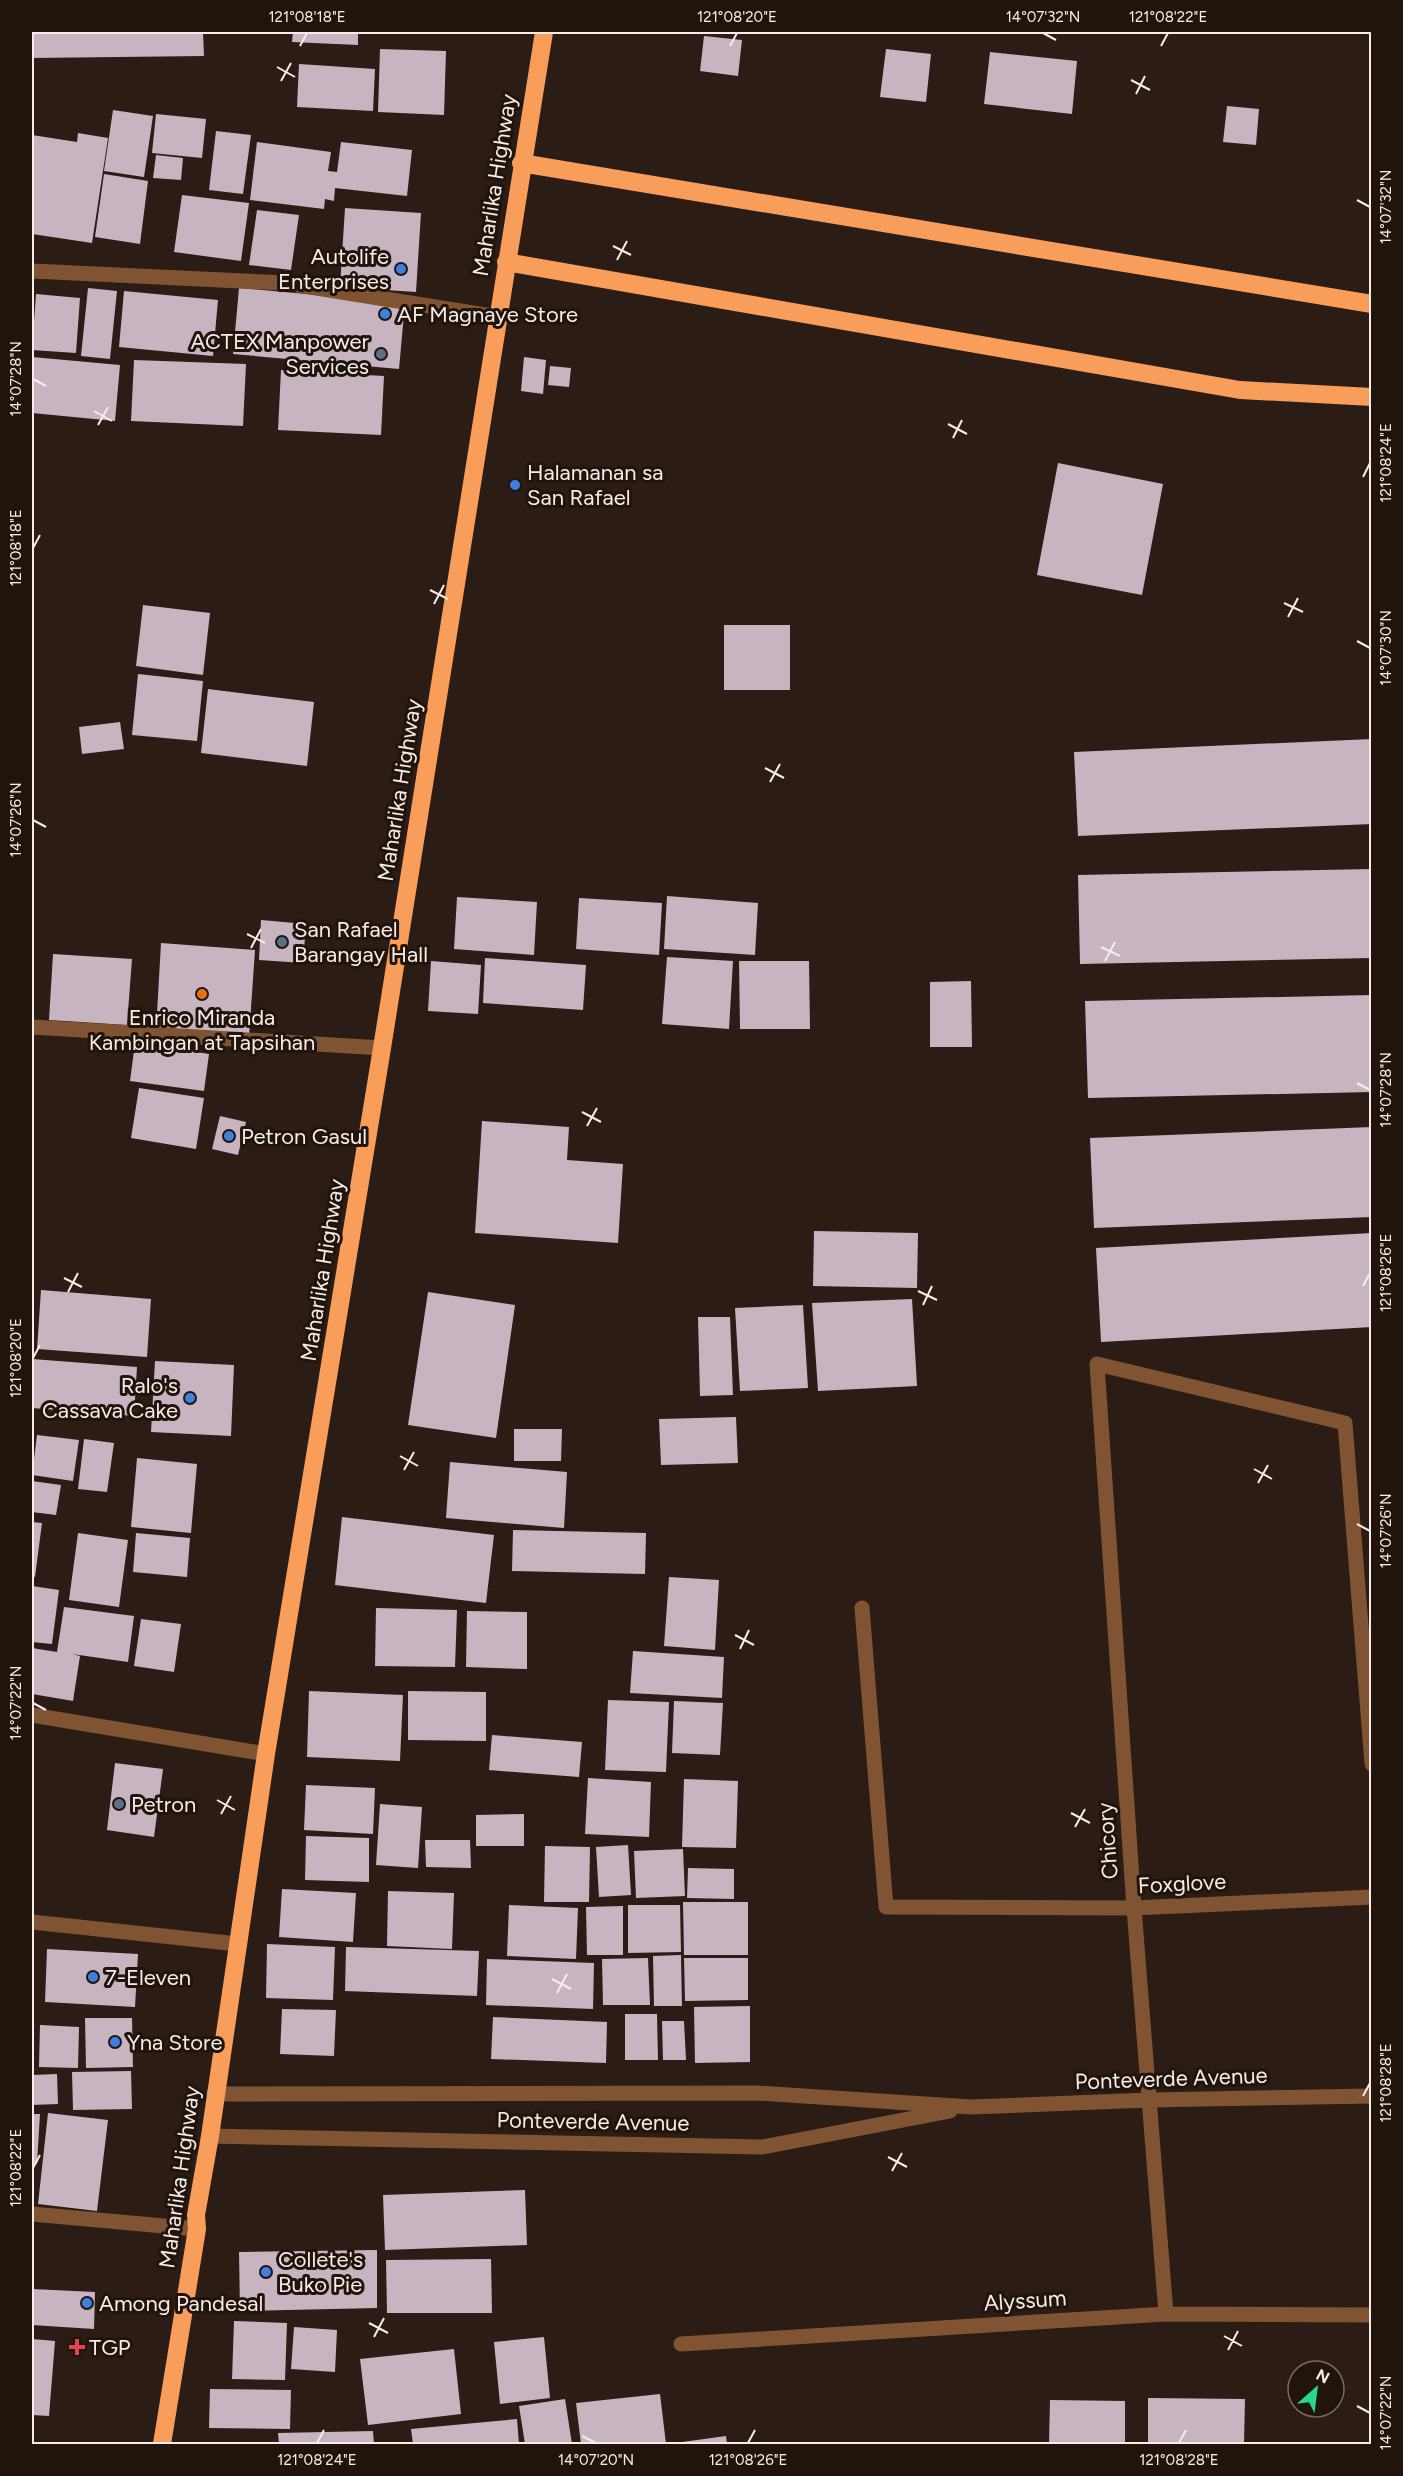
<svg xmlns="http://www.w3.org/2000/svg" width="1403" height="2476" viewBox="0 0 1403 2476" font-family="Figtree,sans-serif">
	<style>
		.building { fill: #c6b4c1 }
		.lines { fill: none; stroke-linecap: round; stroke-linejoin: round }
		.minor { stroke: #805332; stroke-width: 15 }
		.highway { stroke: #f89d5a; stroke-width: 18 }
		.ticks { fill: none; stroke: #f7ece7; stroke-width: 2 }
		.shop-dot { fill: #3f7fe0; stroke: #21140c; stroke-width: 2 }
		.service-dot { fill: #5c6f8a; stroke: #21140c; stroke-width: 2 }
		.food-dot { fill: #e8710a; stroke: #21140c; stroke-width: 2 }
		.health-dot { fill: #e0444e; stroke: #21140c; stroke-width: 2 }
		.labels { text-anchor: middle; stroke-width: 6; stroke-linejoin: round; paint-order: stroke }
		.street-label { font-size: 22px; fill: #f7ece7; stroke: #21140c }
		.poi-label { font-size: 22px; fill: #f7ece7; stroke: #21140c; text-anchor: start }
		.neatline { fill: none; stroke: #f7ece7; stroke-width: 2 }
		.ticks-label { font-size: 15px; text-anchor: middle; fill: #f7ece7 }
	</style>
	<rect width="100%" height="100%" fill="#2b1d15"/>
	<path class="building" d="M32,32H203L204,56L32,58Z
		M293,32H358V45L292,42Z
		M704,36L742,40L738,76L700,71Z
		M380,49L446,51L444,115L378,112Z
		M886,49L931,54L926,102L880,97Z
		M990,52L1077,61L1072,114L984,104Z
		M299,64L375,69L373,111L297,107Z
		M1227,106L1259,109L1256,145L1223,142Z
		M113,110L153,116L144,177L104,171Z
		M156,114L206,119L202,158L152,153Z
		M216,131L251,135L243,194L209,190Z
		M78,133L108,138L92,243L32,234V135L77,142Z
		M257,142L331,152L328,171L337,172L341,142L412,150L407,196L335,188L334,201L325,199L324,209L250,200Z
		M156,155L183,158L181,180L153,178Z
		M104,174L148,181L140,244L95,237Z
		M182,195L249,203L241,261L174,252Z
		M345,208L421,213L416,292L340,287Z
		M257,210L299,215L291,270L249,265Z
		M88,288L117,291L110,359L81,356Z
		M239,288L405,303L399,369L233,354Z
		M124,291L218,300L213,356L119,347Z
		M36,294L80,298L76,353L32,350Z
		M32,357L120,365L115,421L32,413Z
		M524,357L546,360L543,394L521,391Z
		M134,360L246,364L243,426L131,421Z
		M550,366L571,368L569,387L548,385Z
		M281,370L384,376L381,435L278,430Z
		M1058,463L1163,484L1142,595L1037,575Z
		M143,605L210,613L203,675L136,666Z
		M724,625H790V690H724Z
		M138,674L203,681L197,741L132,735Z
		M208,689L314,702L307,766L201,753Z
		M120,722L124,749L82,754L79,727Z
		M1372,739V824L1078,836L1074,752Z
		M1372,869V958L1080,964L1078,875Z
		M667,896L758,903L755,955L664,949Z
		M457,897L537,902L534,955L454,949Z
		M579,898L662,903L659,955L576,949Z
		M261,920L306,924L303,963L259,960Z
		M161,943L255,950L249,1037L156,1031Z
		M53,954L132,959L127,1025L49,1020Z
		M667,957L733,961L729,1029L662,1024Z
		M485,958L586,965L583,1010L483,1003Z
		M431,961L481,965L478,1014L428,1011Z
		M739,961H809L810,1029H740Z
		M971,981L972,1047H930V982Z
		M1372,995V1092L1088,1098L1085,1001Z
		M135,1043L209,1054L204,1091L130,1081Z
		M139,1088L204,1098L196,1149L131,1138Z
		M220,1116L246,1122L238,1155L212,1149Z
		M482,1121L569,1127L567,1160L623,1164L618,1243L475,1233Z
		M1372,1127V1217L1094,1228L1090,1138Z
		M814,1231L918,1233L917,1288L813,1286Z
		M1372,1233V1327L1101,1342L1096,1248Z
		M41,1290L151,1299L147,1357L37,1349Z
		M428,1292L515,1305L496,1438L408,1425Z
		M912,1299L917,1386L818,1391L812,1303Z
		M803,1305L808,1388L740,1391L735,1308Z
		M698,1317H730L733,1395L700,1396Z
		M32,1359L137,1367L134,1416L32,1408Z
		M155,1361L234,1365L231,1436L151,1432Z
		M736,1417L738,1463L661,1465L659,1419Z
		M514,1429H562L561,1461H514Z
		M37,1435L79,1440L73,1481L32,1475Z
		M84,1439L114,1443L107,1492L78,1489Z
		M137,1458L197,1464L191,1533L131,1527Z
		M450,1462L567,1472L564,1528L446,1518Z
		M32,1481L61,1485L56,1515L32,1512Z
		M342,1517L494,1535L486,1603L335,1585Z
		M32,1522L42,1523L35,1577H32Z
		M513,1530L646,1533L645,1574L512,1571Z
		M78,1533L128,1540L119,1607L69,1600Z
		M136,1533L190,1538L187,1577L133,1572Z
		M669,1577L719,1580L715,1650L664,1646Z
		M32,1586L59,1590L52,1644L32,1642Z
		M64,1607L134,1616L128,1662L72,1654L80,1656L73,1701L32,1694V1648L57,1652Z
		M376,1608L457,1610L455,1667L375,1666Z
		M467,1611L527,1612V1669L466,1667Z
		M141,1619L181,1624L174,1672L134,1666Z
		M633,1651L724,1657L722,1698L630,1693Z
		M309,1691L403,1695L400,1761L307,1757Z
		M408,1691L486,1692V1741L408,1740Z
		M608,1700L669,1702L666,1772L605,1770Z
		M674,1701L723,1703L720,1755L672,1753Z
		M492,1735L582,1742L579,1777L489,1770Z
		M115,1763L163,1769L154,1837L107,1830Z
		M588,1778L651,1782L649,1837L585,1834Z
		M684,1779L738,1781L736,1848L682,1847Z
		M306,1785L375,1788L373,1834L304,1830Z
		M380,1804L422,1807L418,1868L376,1865Z
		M524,1814V1846H476V1815Z
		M306,1836L369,1838V1882L305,1880Z
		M425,1840H470L471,1868L426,1867Z
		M628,1845L631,1895L599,1897L596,1847Z
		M545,1846L590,1847L589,1902H544Z
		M683,1849L685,1896L636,1898L634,1851Z
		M688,1868L734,1869V1899L687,1898Z
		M282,1889L356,1893L353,1942L279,1937Z
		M388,1891L454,1893L452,1949L387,1946Z
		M683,1902H748V1955H684Z
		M509,1905L578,1908L576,1959L507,1956Z
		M628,1905H680L681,1952L628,1953Z
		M623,1906V1955H587L586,1907Z
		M267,1944L335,1947L333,2000L266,1998Z
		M346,1947L479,1951L477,1996L345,1991Z
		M47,1949L138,1954L135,2007L45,2002Z
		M681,1955L682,2006H654L653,1956Z
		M648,1958L650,2005H603L602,1959Z
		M684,1958H748V2000L685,2001Z
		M487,1959L594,1963L593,2009L486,2005Z
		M750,2006V2062L695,2063L694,2007Z
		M282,2009L336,2010L334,2056L280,2054Z
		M625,2014H657L658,2060H625Z
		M493,2017L607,2022L606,2063L491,2059Z
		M85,2018H132L133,2067L86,2068Z
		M662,2021H684L686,2060H663Z
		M40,2025L79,2027L78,2068L39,2067Z
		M131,2071L132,2109L73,2110L72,2072Z
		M57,2074L58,2104L32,2105V2075Z
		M48,2113L108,2120L97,2211L38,2204Z
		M32,2114H40L37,2164L32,2163Z
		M525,2190L527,2245L385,2250L383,2195Z
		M377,2250V2308L240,2311L239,2252Z
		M491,2259L492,2313H387L386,2260Z
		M32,2289L95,2292L94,2329L32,2325Z
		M234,2321L287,2323L285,2380L232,2379Z
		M294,2327L337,2330L335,2372L291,2369Z
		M544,2337L550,2398L500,2404L494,2342Z
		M32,2339L55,2341L49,2416L32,2415Z
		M454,2349L461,2414L368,2425L360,2359Z
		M210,2389L291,2390L290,2429L209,2428Z
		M660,2394L666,2444H581L576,2403Z
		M1148,2398L1245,2399L1244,2444H1148Z
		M565,2399L572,2444H525L519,2406Z
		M1050,2400L1125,2401V2444H1049Z
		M517,2419L519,2444H413L411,2429Z
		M373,2431L374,2444H279L278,2433Z
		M726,2436L727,2444H675V2443Z"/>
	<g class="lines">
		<path class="minor" d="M32,271L285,283L498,317
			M32,1027L382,1048
			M862,1608L886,1907L1134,1908L1372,1897
			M32,1715L266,1754
			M32,1922L238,1944
			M214,2094L757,2093L971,2107L1149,2100L1372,2096
			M210,2136L763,2147L950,2111
			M32,2214L197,2229
			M1166,2314L1134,1908L1097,1364L1345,1423L1372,1764
			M681,2344L1166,2314L1372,2315"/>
		<path class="highway" d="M521,163L1372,304
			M506,262L1240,390L1372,397
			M162,2444L197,2229L196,2215L210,2136L266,1754L382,1048L544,32"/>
	</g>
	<path class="ticks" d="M1043,33L1056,40M300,46L307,33M730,46L737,33M1161,46L1168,33M277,67L295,77M1131,80L1150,90M281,81L291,63M1136,94L1145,76M1357,200L1370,207M613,246L631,255M617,260L627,241M33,379L46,386M94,411L112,421M948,424L967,434M98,425L108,407M953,438L962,420M1363,477L1370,463M33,548L40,535M430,590L448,599M1284,603L1303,612M434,604L444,585M1288,617L1298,598M1357,641L1370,648M765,768L784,778M770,782L780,764M33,820L46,827M247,934L265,943M1101,947L1120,956M251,948L261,929M1105,961L1115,942M1357,1083L1370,1090M582,1112L601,1122M587,1126L597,1108M64,1278L82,1287M1363,1286L1370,1273M918,1291L937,1300M68,1292L78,1273M923,1305L932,1286M33,1358L40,1345M400,1456L418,1466M1254,1469L1272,1479M404,1470L414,1452M1258,1483L1268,1465M1357,1524L1370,1531M735,1635L754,1645M740,1649L749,1630M33,1703L46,1710M217,1800L235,1810M1071,1813L1090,1823M221,1814L231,1796M1075,1827L1085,1809M552,1979L571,1989M557,1993L567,1974M1363,2096L1370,2083M888,2157L907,2167M33,2168L40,2155M892,2171L902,2153M369,2323L388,2333M1224,2336L1242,2346M374,2337L384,2318M1228,2350L1238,2331M1357,2406L1370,2413M582,2436L596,2443M317,2443L324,2430M748,2443L755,2430M1179,2443L1186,2430"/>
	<g class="shop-dot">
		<circle cx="401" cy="269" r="6"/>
		<circle cx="385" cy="314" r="6"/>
		<circle cx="515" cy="485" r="6"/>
		<circle cx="229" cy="1136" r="6"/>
		<circle cx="190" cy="1398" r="6"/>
		<circle cx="93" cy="1977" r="6"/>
		<circle cx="115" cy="2042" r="6"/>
		<circle cx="266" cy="2272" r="6"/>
		<circle cx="87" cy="2303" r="6"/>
	</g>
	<g class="service-dot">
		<circle cx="381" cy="354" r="6"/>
		<circle cx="282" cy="942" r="6"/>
		<circle cx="119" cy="1804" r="6"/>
	</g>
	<circle class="food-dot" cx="202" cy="994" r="6"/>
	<path class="health-dot" d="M74 2338h6v6h6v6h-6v6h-6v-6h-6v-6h6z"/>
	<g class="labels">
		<g class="street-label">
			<text transform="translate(494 185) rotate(-81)" y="8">Maharlika Highway</text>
			<text transform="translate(399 790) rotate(-81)" y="8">Maharlika Highway</text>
			<text transform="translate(322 1270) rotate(-81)" y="8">Maharlika Highway</text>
			<text transform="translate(1107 1841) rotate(-94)" y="8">Chicory</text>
			<text transform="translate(1182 1883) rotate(-3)" y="8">Foxglove</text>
			<text transform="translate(1171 2078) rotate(-2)" y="8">Ponteverde Avenue</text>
			<text transform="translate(593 2121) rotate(1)" y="8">Ponteverde Avenue</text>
			<text transform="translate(179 2177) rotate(-82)" y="8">Maharlika Highway</text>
			<text transform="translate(1025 2300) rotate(-4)" y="8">Alyssum</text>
		</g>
		<g class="poi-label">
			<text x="389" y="264" text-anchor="end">Autolife<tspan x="389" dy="25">Enterprises</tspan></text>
			<text x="397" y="322">AF Magnaye Store</text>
			<text x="369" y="349" text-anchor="end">ACTEX Manpower<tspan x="369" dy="25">Services</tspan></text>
			<text x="527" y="480">Halamanan sa<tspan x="527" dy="25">San Rafael</tspan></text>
			<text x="294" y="937">San Rafael<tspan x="294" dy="25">Barangay Hall</tspan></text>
			<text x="202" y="1025" text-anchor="middle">Enrico Miranda<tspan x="202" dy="25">Kambingan at Tapsihan</tspan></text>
			<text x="241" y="1144">Petron Gasul</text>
			<text x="178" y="1393" text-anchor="end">Ralo's<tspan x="178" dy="25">Cassava Cake</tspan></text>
			<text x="131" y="1812">Petron</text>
			<text x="105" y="1985">7-Eleven</text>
			<text x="127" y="2050">Yna Store</text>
			<text x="278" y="2267">Collete's<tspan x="278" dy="25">Buko Pie</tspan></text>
			<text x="99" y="2311">Among Pandesal</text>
			<text x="89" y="2355">TGP</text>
		</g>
	</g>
	<rect width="1403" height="2476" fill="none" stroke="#21140c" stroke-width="66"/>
	<g transform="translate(1316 2389) rotate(28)"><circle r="28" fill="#21140c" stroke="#776a64" stroke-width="1.5"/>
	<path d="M0-4.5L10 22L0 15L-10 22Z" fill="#28d885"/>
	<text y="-9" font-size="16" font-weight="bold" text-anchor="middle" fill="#f7ece7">N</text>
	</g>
	<rect x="33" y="33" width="1337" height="2410" class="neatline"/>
	<g class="ticks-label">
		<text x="307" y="22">121°08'18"E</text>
		<text x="737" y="22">121°08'20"E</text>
		<text x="1043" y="22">14°07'32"N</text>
		<text x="1168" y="22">121°08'22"E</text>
		<text transform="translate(1386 207) rotate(-90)" y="5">14°07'32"N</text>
		<text transform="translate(16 379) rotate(-90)" y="5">14°07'28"N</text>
		<text transform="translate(1386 463) rotate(-90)" y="5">121°08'24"E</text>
		<text transform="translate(16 548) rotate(-90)" y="5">121°08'18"E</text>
		<text transform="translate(1386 648) rotate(-90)" y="5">14°07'30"N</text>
		<text transform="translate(16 820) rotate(-90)" y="5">14°07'26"N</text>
		<text transform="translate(1386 1090) rotate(-90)" y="5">14°07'28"N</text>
		<text transform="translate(1386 1273) rotate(-90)" y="5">121°08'26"E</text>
		<text transform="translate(16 1358) rotate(-90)" y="5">121°08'20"E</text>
		<text transform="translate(1386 1531) rotate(-90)" y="5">14°07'26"N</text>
		<text transform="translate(16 1703) rotate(-90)" y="5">14°07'22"N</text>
		<text transform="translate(1386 2083) rotate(-90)" y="5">121°08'28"E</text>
		<text transform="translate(16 2168) rotate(-90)" y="5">121°08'22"E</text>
		<text transform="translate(1386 2413) rotate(-90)" y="5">14°07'22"N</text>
		<text x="317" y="2465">121°08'24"E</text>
		<text x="596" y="2465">14°07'20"N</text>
		<text x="748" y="2465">121°08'26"E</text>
		<text x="1179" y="2465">121°08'28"E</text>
	</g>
</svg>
